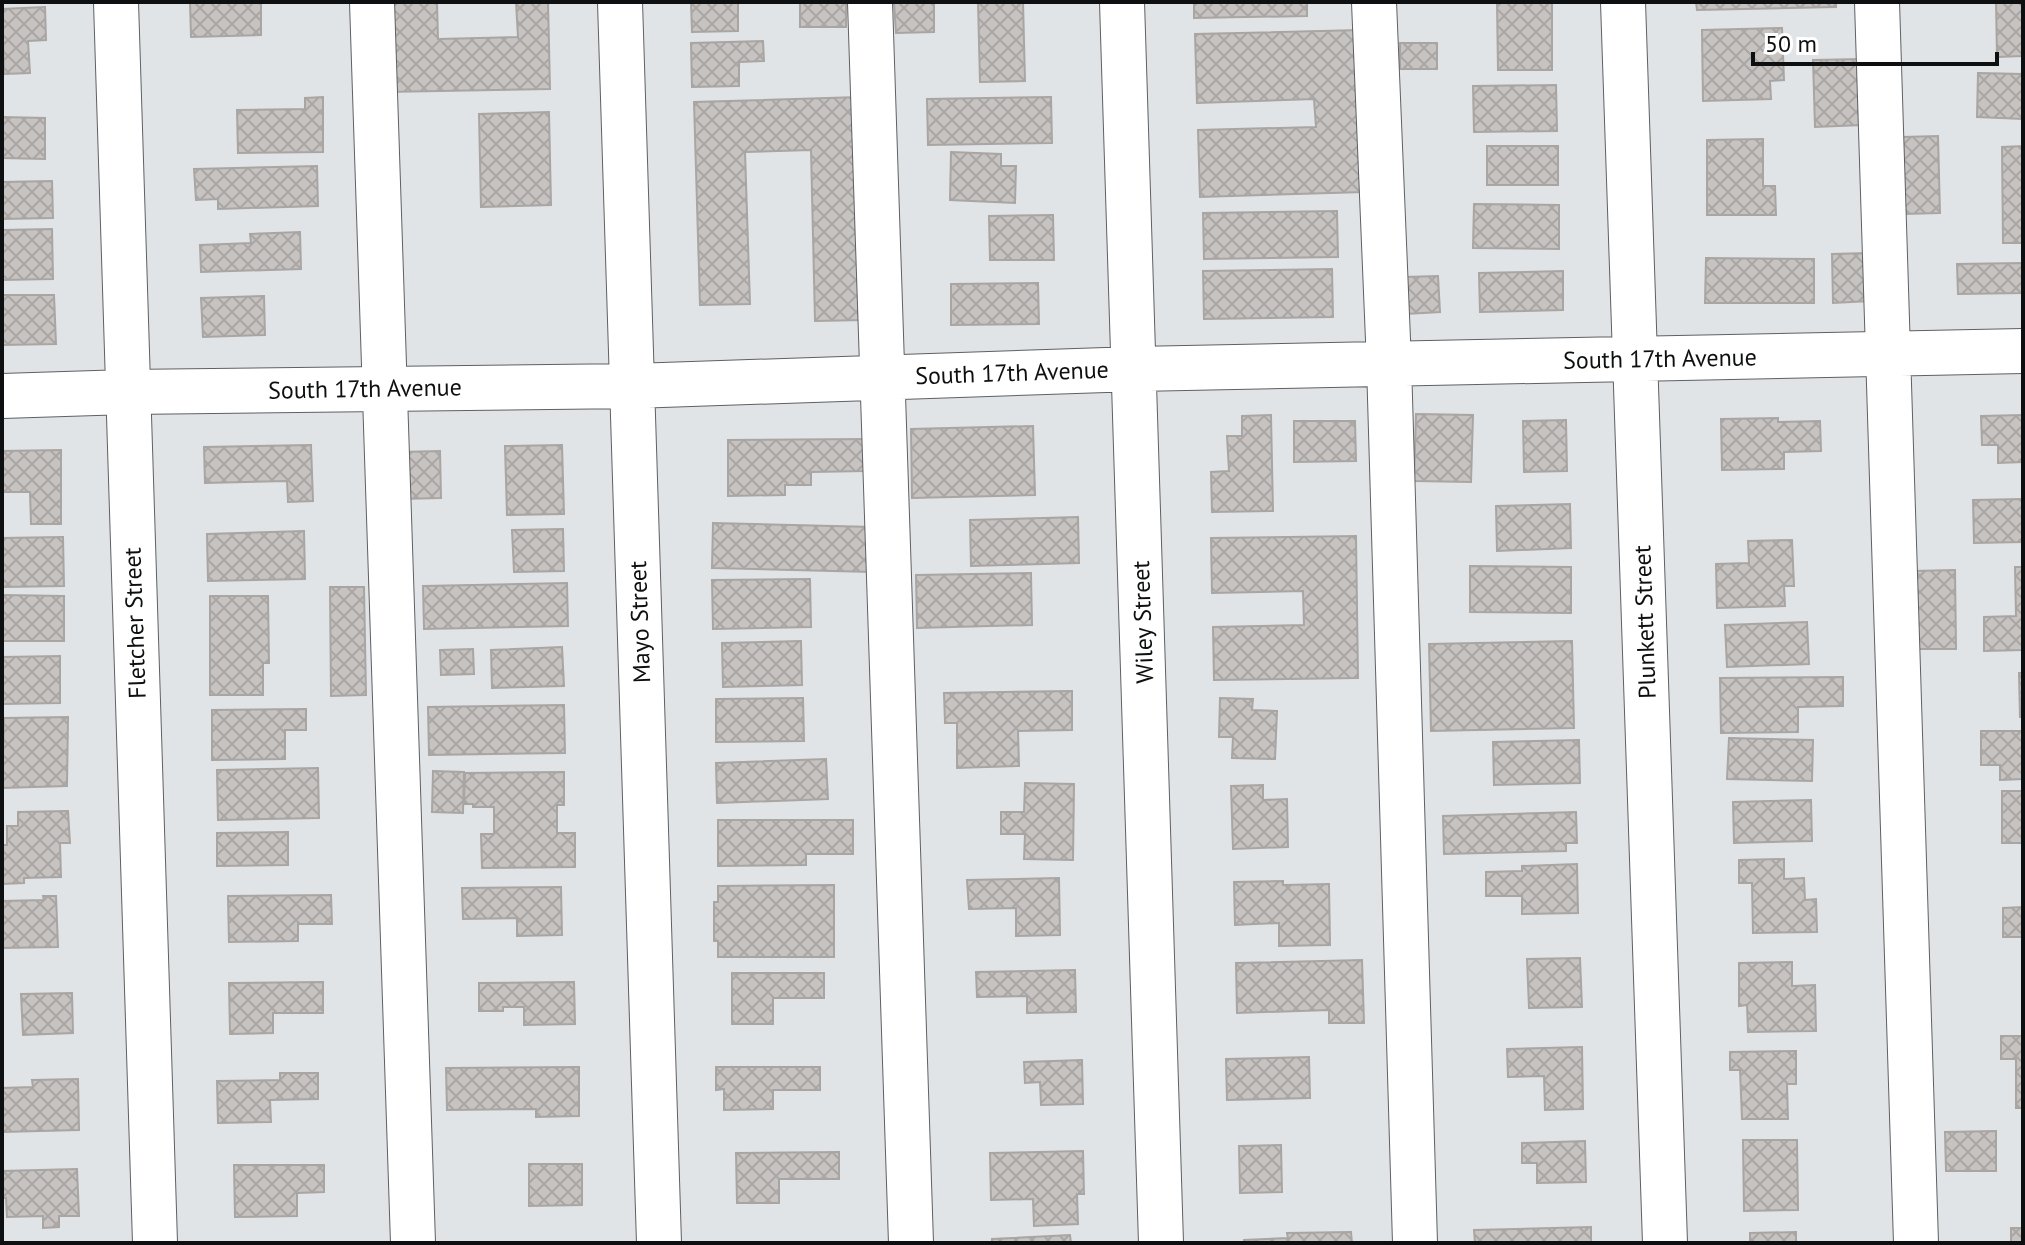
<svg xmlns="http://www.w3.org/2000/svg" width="2025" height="1245" viewBox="0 0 2025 1245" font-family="'PT Sans',sans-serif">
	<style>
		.building { fill: url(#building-cross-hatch); stroke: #a9a5a3; stroke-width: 2 }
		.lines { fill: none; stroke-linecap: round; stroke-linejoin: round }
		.minor-casing { stroke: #5e6063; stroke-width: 46 }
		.minor { stroke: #fff; stroke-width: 44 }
		.labels { text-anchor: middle; stroke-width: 7; stroke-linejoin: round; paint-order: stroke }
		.street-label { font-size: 24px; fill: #0e0f10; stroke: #fff }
	</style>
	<defs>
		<pattern id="building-cross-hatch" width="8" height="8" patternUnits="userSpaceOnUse" patternTransform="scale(2)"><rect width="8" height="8" fill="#c6c3c1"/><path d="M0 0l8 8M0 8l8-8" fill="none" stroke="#a9a6a5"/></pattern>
	</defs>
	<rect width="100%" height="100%" fill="#e1e4e7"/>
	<path class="building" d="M190,2H261V35L191,37Z
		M383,2H437L438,39L518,37L516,2H548L550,89L385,92Z
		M691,2H738V31L692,32Z
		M800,2H846V27H800Z
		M894,2H934V32L896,33Z
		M978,2H1023L1025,81L980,82Z
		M1194,2H1307V16L1194,18Z
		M1497,2H1552V70H1498Z
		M1696,2H1836V7L1697,10Z
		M1996,2H2023V56L1997,57Z
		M45,7L46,40L28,41L30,73L4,74L2,9Z
		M1782,28L1784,80L1770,81L1771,99L1703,101L1702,30Z
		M1360,30L1364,192L1200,197L1198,130L1316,127L1314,99L1197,103L1195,34Z
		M763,41L764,61L739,62V86L692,87L691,43Z
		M1400,43H1437V69H1400Z
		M1860,59L1862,125L1815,127L1813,60Z
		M1978,73L2023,74V119L1977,117Z
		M1556,85L1557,131L1474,132L1473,86Z
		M323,97V152L238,153L237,110L305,109V98Z
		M859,97L865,320L815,321L811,150L745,152L750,304L700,305L694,102Z
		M1051,97L1052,143L928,145L927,99Z
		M549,112L551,205L481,207L479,114Z
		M2,117L45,118V159L2,158Z
		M1938,136L1940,213L1904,214L1902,137Z
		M1763,139V186H1775L1776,215H1707V140Z
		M1487,146H1558V185H1487Z
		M2023,146V243H2003L2002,147Z
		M951,152L1001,154V166H1016L1015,203L950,200Z
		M317,166L318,206L218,209V199L196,200L194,169Z
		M52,181L53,218L2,219V182Z
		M1474,204L1559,205V249L1473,248Z
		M1337,211L1338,257L1204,259L1203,213Z
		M1053,215L1054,260H990L989,216Z
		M52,229L53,279L2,280V230Z
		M300,232L301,269L201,272L200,245L251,243L250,234Z
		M1868,253L1870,301L1833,303L1832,254Z
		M1706,258L1814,259V303H1705Z
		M2023,263V293L1958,294L1957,264Z
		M1332,269L1333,317L1204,319L1203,271Z
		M1563,271V310L1480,312L1479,273Z
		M1438,276L1440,312L1406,314L1404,277Z
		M1038,283L1039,324L951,325V284Z
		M2,295H54L56,344L2,345Z
		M264,296L265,335L203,337L201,298Z
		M1416,414L1473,415L1471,482L1414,481Z
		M1271,415L1273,511L1212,512L1211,472L1229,471L1227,436H1242V416Z
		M2023,415V462L1998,463V445H1982L1981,416Z
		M1778,418V422L1820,421L1821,451L1784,452V469L1722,470L1721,419Z
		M1566,420L1567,471L1524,472L1523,421Z
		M1294,421H1355L1356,461L1294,462Z
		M1033,426L1035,495L912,498L911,429Z
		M866,439V471L811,472V485H785V495L728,496V440Z
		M311,445L313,501L288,502L287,481L205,483L204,447Z
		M562,445L564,514L507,515L505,446Z
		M61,450V524H31L30,492H2V451Z
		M440,451L441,498L400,499V452Z
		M2023,499V542L1974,543L1973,500Z
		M1570,504L1571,548L1497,551L1496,506Z
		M1078,517L1079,563L971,566L970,520Z
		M713,523L873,527L872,572L712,568Z
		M563,529L564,571L514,572L512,530Z
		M304,531L305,579L208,581L207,534Z
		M1356,536L1358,678L1214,680L1213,627L1304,625L1303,591L1212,593L1211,538Z
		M63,537L64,586L2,587V538Z
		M1792,540L1794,586H1784L1785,606L1717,608L1716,564L1749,563L1748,541Z
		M1470,566L1571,567V613L1470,612Z
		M2015,567H2023V650L1984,651V617L2016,616Z
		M1955,570L1956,649H1913L1912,571Z
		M1031,573L1032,625L917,628L916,575Z
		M810,579L811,627L713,629L712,580Z
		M567,583L568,626L424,629L423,586Z
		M330,587H364L366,695L331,696Z
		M2,595L64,596V641H2Z
		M210,596H268L269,663H263V695H210Z
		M1807,622L1809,664L1727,667L1725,625Z
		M801,641L802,685L723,687L722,643Z
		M1572,641L1574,728L1431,731L1429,644Z
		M562,647L564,686L492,688L491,650Z
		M473,649L474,674L441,675L440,650Z
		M60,656V703L3,704V657Z
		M2019,673H2023V717H2020Z
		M1843,677V706L1798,707V732L1721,733L1720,678Z
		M1072,691V730L1018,731L1019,766L957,768V723H945L944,693Z
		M803,698L804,741L716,742V699Z
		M1220,698L1253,699L1252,710L1277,711L1275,759L1232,758L1233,737H1219Z
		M564,705L565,753L429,755L428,707Z
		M306,709V730H285V759L212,760V710Z
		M68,717L67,786L2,788L4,718Z
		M1981,731H2023V779L2000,780V765H1981Z
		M1729,738L1813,740L1812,781L1727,779Z
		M1579,740L1580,783L1494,785L1493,742Z
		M826,759L828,799L717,803L716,763Z
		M318,768L319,818L218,820L217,770Z
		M433,771L464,772L463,813L432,812Z
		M564,772V805H557V833H575V867L482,868L481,834H494V807H473V804H464L465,773Z
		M1025,783L1074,784L1073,860L1024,859L1025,834H1001V812H1024Z
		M1263,785V800L1287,799L1288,847L1233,849L1231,786Z
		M2002,791H2023V843H2002Z
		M1811,800L1812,841L1734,843L1733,802Z
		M68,811L70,843H60L61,877L24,878V883L2,884V845H7V826H18V812Z
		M1576,812L1577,843H1566V851L1444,854L1443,816Z
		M718,820H853V854H806V865L718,866Z
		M288,832V865L217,866V833Z
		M1784,859V879L1804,878L1805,900L1816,899L1817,932L1753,933L1752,883H1739V860Z
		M1577,864L1578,913L1522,914V896H1486V872L1522,871V866Z
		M1059,878L1060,935L1016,936V908L969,909L967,880Z
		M1283,881V885L1329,884L1330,945L1279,946V923L1235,925L1234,882Z
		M834,885V957H718V941H714V902H718V886Z
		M561,887L562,935L517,936V918L463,919L462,888Z
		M331,895L332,924H298V941L229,942L228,896Z
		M43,896H56L58,947L2,948V901L44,900Z
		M2023,907V937H2003V908Z
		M1580,958L1582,1007L1529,1008L1527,959Z
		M1362,960L1364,1023H1329V1010L1237,1013L1236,963Z
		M1792,962V986L1815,985L1816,1031L1748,1032L1747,1005L1739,1006V963Z
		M1075,970L1076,1012L1027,1013V996L977,997L976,972Z
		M732,973H824V998H773V1024H732Z
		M323,982V1013H273V1033L230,1034L229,983Z
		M574,982L575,1024L524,1025V1007H503V1011H479V983Z
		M72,993L73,1033L23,1035L21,994Z
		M2001,1036H2023V1108H2016V1059H2001Z
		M1582,1047L1583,1109L1545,1110L1544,1076L1508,1077L1507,1049Z
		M1796,1051V1084H1787L1788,1119H1742L1740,1070H1730V1052Z
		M1309,1057L1310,1098L1227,1100L1226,1059Z
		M1082,1060L1083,1104L1041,1105L1040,1082L1025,1083L1024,1062Z
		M579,1067V1116L536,1117V1109L447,1110L446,1068Z
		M716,1067H820V1090H773V1109L724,1110V1089L716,1090Z
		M280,1073H318V1099L270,1100L271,1122L218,1123L217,1081L280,1080Z
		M78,1079L79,1130L2,1132V1088L33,1087L32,1080Z
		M1996,1131V1171H1946L1945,1132Z
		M1743,1140H1797L1798,1210L1744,1211Z
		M1585,1141L1586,1182L1537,1183V1163H1522V1143Z
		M1281,1145L1282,1192L1240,1193L1239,1146Z
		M1083,1151L1084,1194H1077L1078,1224L1034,1226L1033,1199L991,1200L990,1153Z
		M839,1152V1179H779V1203H737L736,1153Z
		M529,1164H582V1205L529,1206Z
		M234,1165H324V1192L297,1193V1216L235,1217Z
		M77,1169L79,1216H59V1227L43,1228V1216L7,1217L6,1198H2V1171Z
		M1591,1227V1243H1475L1474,1230Z
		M2011,1228H2023V1243H2011Z
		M1351,1232L1352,1243H1244V1240L1288,1238L1287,1233Z
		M1796,1232V1243H1750V1233Z
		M1070,1235L1071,1243H992V1239Z"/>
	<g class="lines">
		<g class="minor-casing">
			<path id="minor" d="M116,2L155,1243
				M372,2L413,1243
				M620,2L659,1243
				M870,2L911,1243
				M1122,2L1161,1243
				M1374,2L1389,364L1415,1243
				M1623,2L1665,1243
				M1877,2L1916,1243
				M2,396L127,392L633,386L1136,369L2023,351"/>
		</g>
		<use href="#minor" class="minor"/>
	</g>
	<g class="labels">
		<g class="street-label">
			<text transform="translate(1660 359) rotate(-1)" y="8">South 17th Avenue</text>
			<text transform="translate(1012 373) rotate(-2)" y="8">South 17th Avenue</text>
			<text transform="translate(365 389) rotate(-1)" y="8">South 17th Avenue</text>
			<text transform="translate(640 622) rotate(-92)" y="8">Mayo Street</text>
			<text transform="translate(1143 622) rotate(-92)" y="8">Wiley Street</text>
			<text transform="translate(1645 622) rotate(-92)" y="8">Plunkett Street</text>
			<text transform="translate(135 623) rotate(-92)" y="8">Fletcher Street</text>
		</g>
	</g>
	<rect width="2025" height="1245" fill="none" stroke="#0e0f10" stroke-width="8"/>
	<path d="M1753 52v12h244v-12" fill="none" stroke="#0e0f10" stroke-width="4"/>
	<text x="1765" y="52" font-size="24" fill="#0e0f10" stroke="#ffffff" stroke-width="6" paint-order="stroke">50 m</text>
</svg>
